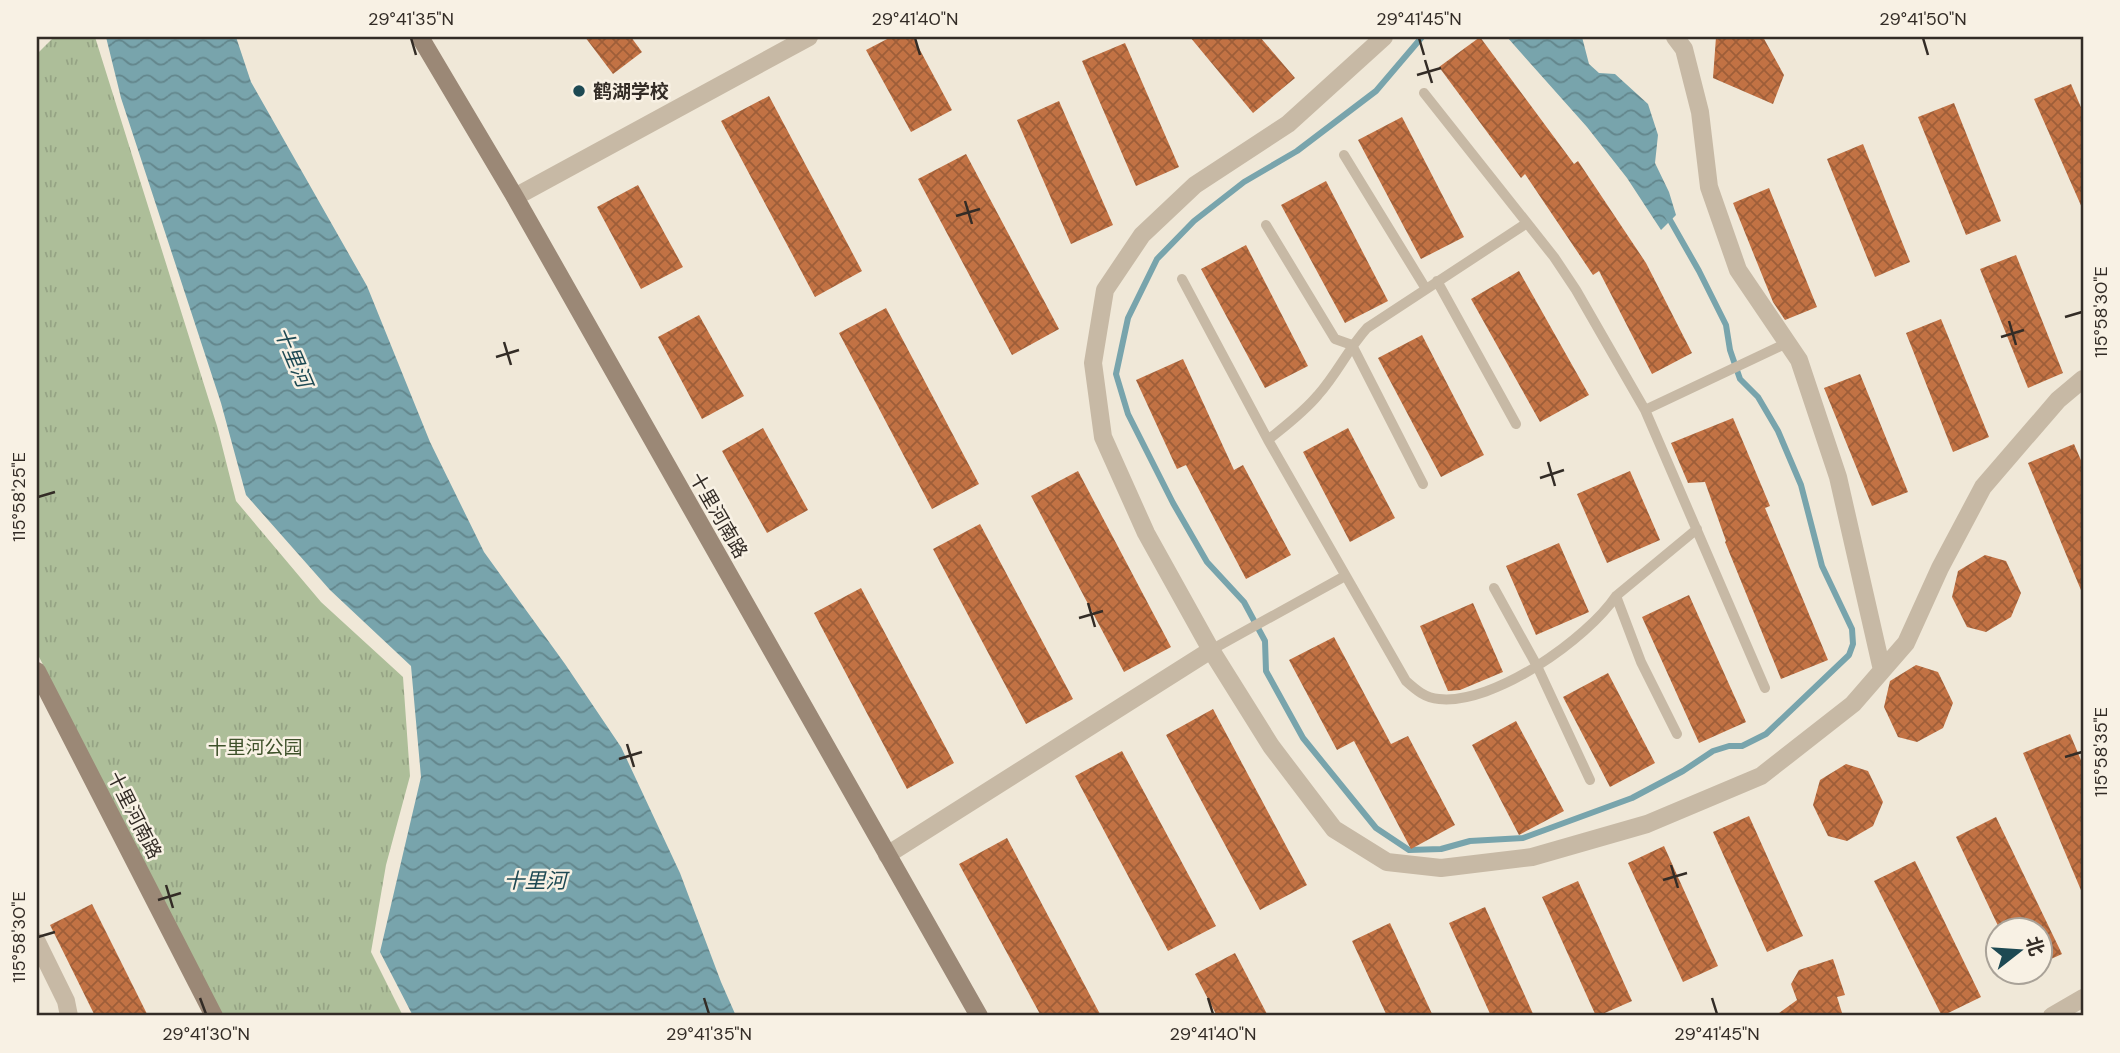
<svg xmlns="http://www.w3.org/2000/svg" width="2120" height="1053" viewBox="0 0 2120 1053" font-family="'DM Sans','Noto Sans SC',sans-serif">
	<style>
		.grass { fill: url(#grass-tufts) }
		.water { fill: url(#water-waves) }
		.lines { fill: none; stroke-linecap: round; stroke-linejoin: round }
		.stream { stroke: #78a4ac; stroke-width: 6 }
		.building { fill: url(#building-cross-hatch) }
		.lane { stroke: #c7b9a5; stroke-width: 10 }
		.street { stroke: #c7b9a5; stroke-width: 18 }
		.secondary { stroke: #9b8876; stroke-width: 18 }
		.ticks { fill: none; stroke: #332c26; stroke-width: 2.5 }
		.poi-dot { fill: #1d4953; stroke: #f8f1e4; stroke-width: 2.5 }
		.labels { text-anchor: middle; stroke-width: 5; stroke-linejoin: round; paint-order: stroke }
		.poi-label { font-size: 19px; font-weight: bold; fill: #332c26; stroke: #f8f1e4; text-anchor: start }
		.street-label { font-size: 19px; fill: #332c26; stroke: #f8f1e4 }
		.park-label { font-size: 19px; fill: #3e512a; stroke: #f8f1e4 }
		.water-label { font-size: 21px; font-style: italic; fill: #1d4953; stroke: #f8f1e4 }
		.neatline { fill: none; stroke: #332c26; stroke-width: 2.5 }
		.ticks-label { font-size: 18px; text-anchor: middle; fill: #332c26 }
	</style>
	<defs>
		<pattern id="grass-tufts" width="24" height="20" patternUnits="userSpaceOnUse" patternTransform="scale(1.75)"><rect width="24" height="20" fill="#adbe99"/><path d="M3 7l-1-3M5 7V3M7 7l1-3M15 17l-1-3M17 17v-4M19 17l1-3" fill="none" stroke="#95a384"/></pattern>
		<pattern id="water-waves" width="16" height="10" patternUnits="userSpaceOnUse" patternTransform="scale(1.75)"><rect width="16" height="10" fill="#78a4ac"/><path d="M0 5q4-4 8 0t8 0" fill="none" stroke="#63868c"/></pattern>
		<pattern id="building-cross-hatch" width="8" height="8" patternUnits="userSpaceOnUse" patternTransform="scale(1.75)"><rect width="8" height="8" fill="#c27244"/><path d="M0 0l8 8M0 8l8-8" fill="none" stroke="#9e5e39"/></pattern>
	</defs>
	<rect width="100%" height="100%" fill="#f0e8d8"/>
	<path class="grass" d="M54,37H95L217,426L236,501L321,602L403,677L410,776L386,865L371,952L403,1016H223L37,653V54Z"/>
	<path class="water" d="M106,37H236L251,82L367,286L430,442L484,552L565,664L621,747L680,873L721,982L736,1016H413L380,952L421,777L411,666L330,590L246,495L221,403L121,98Z
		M1507,37H1582L1589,64L1599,73L1615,74L1648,104L1658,135L1655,163L1669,192L1676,215L1661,230L1627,178L1587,127Z"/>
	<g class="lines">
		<path class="stream" d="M1422,37L1376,91L1297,151L1244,182L1194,221L1157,259L1128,318L1116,374L1128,414L1173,503L1207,562L1244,602L1265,641L1266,671L1303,738L1376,828L1409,850L1441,849L1470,841L1523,838L1632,798L1683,771L1713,751L1729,746H1742L1766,734L1849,655L1853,644L1852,629L1822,566L1801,485L1778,431L1758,397L1740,379L1730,350L1726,325L1699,271L1666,213"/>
	</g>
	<path class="building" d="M585,37H631L642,52L613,74Z
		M891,37H913L952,110L911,132L866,50Z
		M1190,37H1260L1295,78L1253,113Z
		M1480,37L1574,164L1578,161L1646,263L1692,353L1652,374L1599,271L1593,275L1525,174L1521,178L1439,67Z
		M1716,37H1763L1784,75L1773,104L1713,78Z
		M1125,43L1179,167L1136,186L1082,61Z
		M2071,84L2083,112V210L2034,99Z
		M769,96L862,271L815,297L721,121Z
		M1059,101L1113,225L1071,244L1017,120Z
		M1954,103L2001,221L1966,235L1918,117Z
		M1402,117L1464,237L1421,259L1358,140Z
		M1863,144L1910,262L1875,277L1827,159Z
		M966,154L1059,329L1012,355L918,179Z
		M1326,181L1388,301L1345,323L1281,205Z
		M638,185L683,267L641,289L597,207Z
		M1769,188L1817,307L1785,320L1773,302L1733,203Z
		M1246,245L1308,366L1265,388L1201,269Z
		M2016,255L2063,373L2028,388L1980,269Z
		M1519,271L1589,395L1540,422L1471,299Z
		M886,308L979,484L932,509L839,333Z
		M699,315L744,396L702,419L658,337Z
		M1941,319L1989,437L1953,452L1906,333Z
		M1422,335L1484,455L1441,477L1378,358Z
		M1183,359L1234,470L1243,465L1291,555L1246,579L1186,465L1177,469L1136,380Z
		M1860,374L1908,492L1872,506L1824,388Z
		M1733,418L1770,506L1765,508L1828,660L1781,679L1725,542L1726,541L1705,482L1688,483L1671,443Z
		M763,428L808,510L767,533L722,451Z
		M1348,428L1395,518L1350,542L1303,452Z
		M2074,444L2083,465V595L2028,463Z
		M1078,471L1171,647L1124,672L1031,496Z
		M1630,471L1660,540L1607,563L1577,494Z
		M980,524L1073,699L1026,724L933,549Z
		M1559,543L1589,612L1536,635L1506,566Z
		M1985,555L2006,561L2021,593L2011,617L1986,632L1967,627L1952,597L1958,571Z
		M861,588L954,763L907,789L814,613Z
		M1689,595L1746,722L1699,743L1642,617Z
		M1473,603L1503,672L1460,690L1448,691L1420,626Z
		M1334,637L1391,744L1408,736L1455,825L1411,849L1354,741L1337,750L1289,660Z
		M1916,665L1938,672L1953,703L1943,728L1917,742L1898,737L1884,707L1890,681Z
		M1608,673L1655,763L1610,787L1563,697Z
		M1213,709L1307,885L1260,910L1166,735Z
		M1516,721L1564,811L1519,835L1472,745Z
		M2070,734L2083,765V895L2023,753Z
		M1122,751L1216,926L1168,951L1075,776Z
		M1846,764L1868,771L1883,802L1873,826L1847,841L1828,836L1813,805L1820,780Z
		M1749,816L1803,936L1767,952L1713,832Z
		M1996,817L2062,954L2040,964V930H2000L1956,837Z
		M1007,838L1101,1016H1041L959,864Z
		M1664,846L1718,966L1683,982L1628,863Z
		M1915,861L1981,997L1942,1016L1874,881Z
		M1578,881L1632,1001L1598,1016H1596L1542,897Z
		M92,904L148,1016H95L50,925Z
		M1485,907L1534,1016H1491L1449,923Z
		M1390,923L1433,1016H1387L1352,941Z
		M1235,953L1268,1016H1217L1195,974Z
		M1833,959L1845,995L1837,997L1843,1016H1775L1797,1000L1791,984L1799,970Z"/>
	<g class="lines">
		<path class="lane" d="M1424,93L1554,257L1576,290L1645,410L1765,688
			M1344,155L1426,289
			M1266,225L1335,339L1352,345L1423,484
			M1182,279L1268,440L1406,681C1416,690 1425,698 1439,699C1494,705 1587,639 1616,596L1697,529
			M1437,281L1516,424
			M1645,410L1787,343
			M1268,440C1285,426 1304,412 1318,395C1337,374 1348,349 1367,328L1527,223
			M1494,588L1537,666L1590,780
			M1616,596L1641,662L1677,734
			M1211,650L1345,576"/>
		<path class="street" d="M1384,37L1288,124L1195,185L1142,235L1105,290L1093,363L1103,437L1146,533L1211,650L1271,746L1334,829L1387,862L1441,868L1532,857L1647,824L1761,776L1853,704L1906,643L1940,568L1983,487L2058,400L2083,379
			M1675,37L1684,49L1700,112L1709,187L1738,270L1799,360L1838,477L1882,670
			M515,197L809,37
			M887,855L1211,650
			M37,942L66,1001L69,1016
			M2052,1016L2083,998"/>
		<path class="secondary" d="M420,37L515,197L979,1016
			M37,671L214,1016"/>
	</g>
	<path class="ticks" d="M411,38L416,55M915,38L920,55M1419,38L1424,55M1923,38L1928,55M1425,60L1432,83M1417,75L1441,68M965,201L972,224M956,216L980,209M2065,317L2082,312M2009,321L2016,345M2001,337L2024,330M504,342L511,365M496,357L519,350M1548,462L1555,486M1540,478L1564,470M38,497L55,492M1088,603L1095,627M1079,618L1103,611M627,744L634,767M2065,757L2082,752M619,759L642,752M1671,865L1678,888M1663,880L1687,873M166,885L173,908M158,900L181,893M38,937L55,932M200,998L206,1014M704,998L709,1014M1208,998L1213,1014M1712,998L1717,1014"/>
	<circle class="poi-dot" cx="579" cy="91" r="7"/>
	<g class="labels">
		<g class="poi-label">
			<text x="593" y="98">鹤湖学校</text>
		</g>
		<g class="street-label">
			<text transform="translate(719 515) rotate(60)" y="7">十里河南路</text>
			<text transform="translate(135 815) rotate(63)" y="7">十里河南路</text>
		</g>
		<g class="park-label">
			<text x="255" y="754">十里河公园</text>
		</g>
		<g class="water-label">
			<text transform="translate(293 357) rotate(67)" y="7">十里河</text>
			<text x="535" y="888">十里河</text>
		</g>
	</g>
	<rect width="2120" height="1053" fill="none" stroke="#f8f1e4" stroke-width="77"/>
	<g transform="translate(2019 951) rotate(73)"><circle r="33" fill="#f8f1e4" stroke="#a9a298" stroke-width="2"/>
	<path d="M0-5L12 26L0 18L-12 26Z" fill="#1d4953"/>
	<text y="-10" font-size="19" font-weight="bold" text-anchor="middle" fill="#332c26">北</text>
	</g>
	<rect x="38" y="38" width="2044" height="976" class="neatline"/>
	<g class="ticks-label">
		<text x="411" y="25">29°41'35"N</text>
		<text x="915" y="25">29°41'40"N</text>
		<text x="1419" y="25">29°41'45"N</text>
		<text x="1923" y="25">29°41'50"N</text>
		<text transform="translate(2101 312) rotate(-90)" y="6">115°58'30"E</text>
		<text transform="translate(19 497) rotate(-90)" y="6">115°58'25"E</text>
		<text transform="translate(2101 752) rotate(-90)" y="6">115°58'35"E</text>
		<text transform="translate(19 937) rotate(-90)" y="6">115°58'30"E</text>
		<text x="206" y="1040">29°41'30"N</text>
		<text x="709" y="1040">29°41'35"N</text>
		<text x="1213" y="1040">29°41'40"N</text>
		<text x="1717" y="1040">29°41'45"N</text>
	</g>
</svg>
